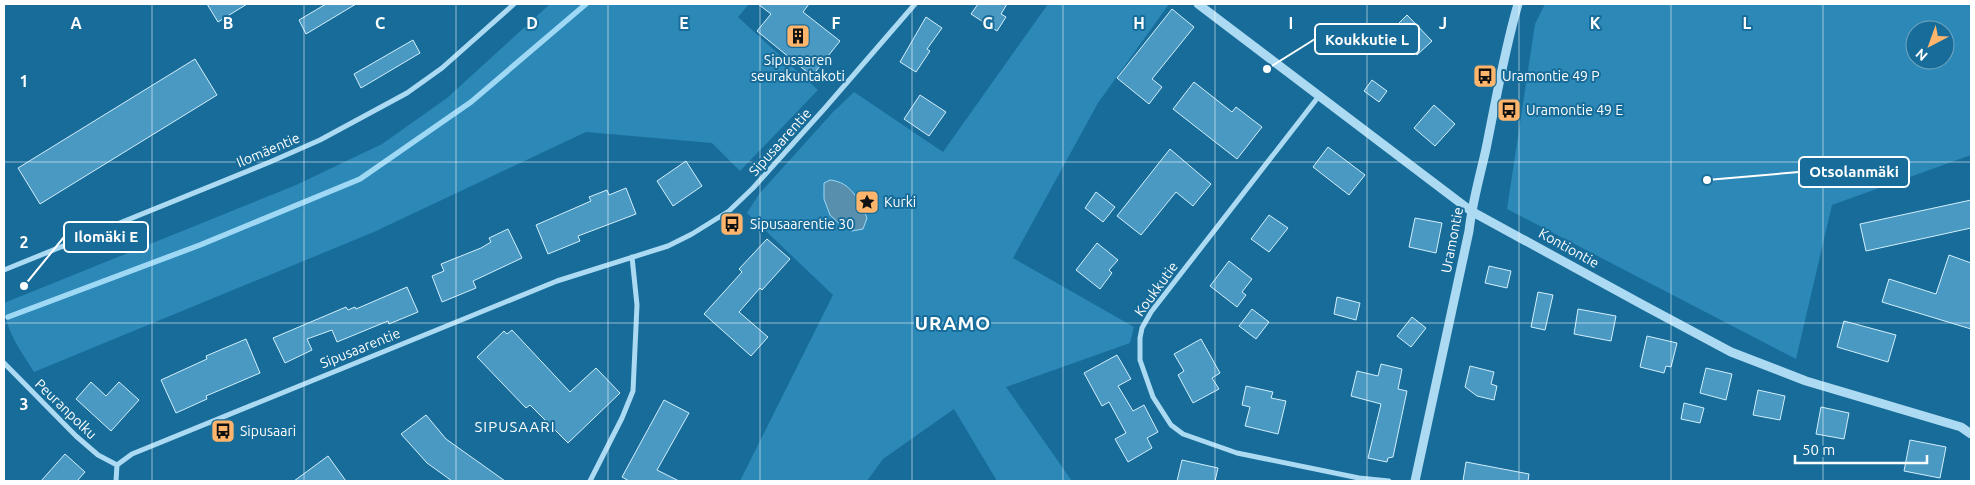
<svg xmlns="http://www.w3.org/2000/svg" width="1975" height="485" viewBox="0 0 1975 485" font-family="Ubuntu,sans-serif">
	<style>
		.green { fill: #2b88b7; fill-rule: evenodd }
		.water { fill: #578fad; stroke: #9ed8f4 }
		.lines { fill: none; stroke-linecap: round; stroke-linejoin: round }
		.stream { stroke: #9ed8f4; stroke-width: 5.5 }
		.building { fill: #4999c3; stroke: #d3effc }
		.minor { stroke: #acdaf2; stroke-width: 5 }
		.tertiary { stroke: #acdaf2; stroke-width: 9 }
		.grid { fill: none; stroke: #fff; stroke-width: 1; stroke-opacity: 0.55 }
		.labels { text-anchor: middle; stroke-width: 4; stroke-linejoin: round; paint-order: stroke }
		.poi-label { font-size: 14px; fill: #fff; stroke: #176c99; text-anchor: start }
		.street-label { font-size: 14px; fill: #fff; stroke: #176c99 }
		.neighbourhood-label { font-size: 15px; letter-spacing: 1px; fill: #fff; stroke: #176c99 }
		.district-label { font-size: 19px; font-weight: bold; letter-spacing: 1px; fill: #fff; stroke: #176c99 }
		.grid-label { font-size: 16px; text-anchor: middle; font-weight: bold; fill: #fff; stroke: #176c99; stroke-width: 4; stroke-linejoin: round; paint-order: stroke }
		.leader { fill: none; stroke: #fff; stroke-width: 2 }
		.callout-dot { fill: #fff; stroke: #176c99; stroke-width: 2 }
		.callout { fill: #176c99; stroke: #fff; stroke-width: 2 }
		.callout-label { font-size: 15px; text-anchor: middle; font-weight: bold; fill: #fff }
	</style>
	<rect width="100%" height="100%" fill="#176c99"/>
	<path class="green" d="M550,4H749L738,17L818,90L740,171L712,143L586,132L374,232L34,372C21,351 4,329 4,303L296,185L382,144L447,98Z
		M1048,4H1169L1098,103L1013,258L1134,327L1130,343L1006,387L1072,481H997L954,409L883,459L867,481H740L833,295L747,213L759,194L833,112L854,92L943,152Z
		M1545,4H1971V155L1832,205L1796,359L1507,209L1535,24ZM1915,30H1945V60H1915Z"/>
	<path class="water" d="M830,180C851,182 859,200 867,218L863,229L852,231L842,226L830,215L824,199V183Z"/>
	<g class="lines">
		<path class="stream" d="M8,317L200,245L360,179L471,102L586,4"/>
	</g>
	<path class="building" d="M207,4H247L218,22Z
		M326,4H356L306,34L299,20Z
		M758,4H809L803,12L840,41L812,76L757,31L771,14Z
		M978,4H1007L1001,14L1006,17L997,31L971,14Z
		M1172,9L1194,27L1152,79L1162,87L1149,104L1117,78Z
		M1407,15L1432,41L1417,55L1393,29Z
		M926,17L942,28L927,49L930,51L916,72L900,62Z
		M413,40L420,53L361,88L354,74Z
		M195,59L217,95L40,204L18,168Z
		M1372,80L1387,91L1379,102L1364,91Z
		M1194,82L1232,112L1236,107L1262,127L1237,159L1173,109Z
		M920,95L946,112L929,136L904,119Z
		M1434,105L1455,124L1435,146L1414,128Z
		M1328,147L1365,175L1349,195L1313,167Z
		M1170,149L1211,184L1193,206L1176,192L1141,235L1117,216Z
		M686,161L702,186L673,206L657,181Z
		M626,188L636,214L578,236L580,241L548,254L536,225L591,201L589,197L607,190L609,195Z
		M1096,192L1115,207L1103,222L1085,208Z
		M1971,200V228L1866,251L1860,224Z
		M1269,215L1288,228L1269,252L1251,239Z
		M1415,218L1442,223L1436,253L1409,247Z
		M508,229L522,258L473,281L476,288L442,302L432,276L444,271L441,264L481,248L491,242L489,238Z
		M767,239L790,259L762,290L760,288L739,312L768,337L751,356L704,314L742,272L739,269Z
		M1097,243L1118,260L1109,270L1112,273L1100,289L1076,270Z
		M1949,255L1971,263V329L1882,302L1889,279L1936,294Z
		M1229,261L1252,279L1242,292L1246,295L1237,307L1210,286Z
		M1489,266L1511,271L1507,288L1485,283Z
		M407,287L418,312L389,324L388,321L337,342L332,330L307,339L312,350L285,363L273,338L346,307L348,310L355,307L356,309Z
		M1538,292L1553,295L1545,330L1531,327Z
		M1337,297L1360,303L1356,320L1334,314Z
		M1252,309L1269,322L1256,339L1239,326Z
		M1578,309L1616,316L1611,341L1574,334Z
		M1412,317L1426,328L1411,347L1397,336Z
		M1844,321L1896,335L1888,362L1837,347Z
		M512,330L570,392L596,368L620,393L568,443L530,405L526,408L477,357L504,331L507,334Z
		M1647,336L1677,343L1671,367L1666,366L1664,373L1640,367Z
		M246,339L260,373L206,396L207,399L176,413L161,380L207,359L206,356Z
		M1201,339L1220,373L1212,378L1219,389L1193,403L1178,375L1184,371L1174,354Z
		M1117,355L1131,379L1118,386L1133,411L1144,405L1158,432L1147,438L1152,448L1128,462L1115,439L1126,433L1109,402L1102,406L1084,373Z
		M1381,364L1402,369L1398,389L1407,391L1393,457L1388,458L1387,462L1368,458L1381,404L1351,396L1357,371L1378,376Z
		M1470,366L1494,372L1491,384L1497,386L1494,400L1477,396L1465,387Z
		M1706,368L1732,374L1726,400L1700,393Z
		M91,382L106,396L119,382L139,400L111,431L76,399Z
		M1246,386L1273,392L1271,398L1286,401L1278,434L1245,426L1250,407L1242,405Z
		M1758,390L1785,396L1780,420L1753,415Z
		M664,400L689,413L657,470L679,481H629L622,477Z
		M1684,403L1704,408L1700,423L1681,419Z
		M1821,407L1849,413L1844,439L1816,434Z
		M426,415L446,439L505,481H452L427,463L401,434Z
		M1910,440L1946,447L1940,478L1904,471Z
		M65,454L85,472L77,481H41Z
		M328,456L346,481H294Z
		M1182,460L1218,468L1215,481H1177Z
		M1466,462L1529,474L1528,481H1463Z"/>
	<g class="lines">
		<path class="minor" d="M1319,96L1151,312L1142,328L1140,338V360L1153,397L1171,425L1183,434L1237,453L1359,478L1389,481
			M4,270L270,162L320,140L407,93L442,68L514,4
			M4,363L76,436L98,455L117,465
			M116,481L117,465L132,454L557,281L668,246L692,234L729,211L753,188L825,108L915,4
			M590,481L622,418L633,391L637,305L632,257"/>
		<path class="tertiary" d="M1198,4L1471,211L1645,306L1731,352L1806,381L1961,427L1971,434
			M1415,481L1469,231C1472,203 1480,176 1486,149C1496,100 1504,52 1518,4"/>
	</g>
	<path class="grid" d="M152,4V481M304,4V481M456,4V481M608,4V481M760,4V481M912,4V481M1063,4V481M1215,4V481M1367,4V481M1519,4V481M1671,4V481M1823,4V481M4,162H1971M4,323H1971"/>
	<defs>
		<g id="building-square" transform="scale(1.25)"><rect x="-9" y="-9" width="18" height="18" rx="4" fill="#ffb56c" stroke="#176c99"/><path d="M-4-6H4V6H1V3H-1V6H-4ZM-2.5-4.3h1.7v1.8h-1.7ZM.8-4.3h1.7v1.8H.8ZM-2.5-1h1.7V.8h-1.7ZM.8-1h1.7V.8H.8Z" fill="#111"/></g>
		<g id="bus-square" transform="scale(1.25)"><rect x="-9" y="-9" width="18" height="18" rx="4" fill="#ffb56c" stroke="#176c99"/><path d="M-5-6H5V4H4V6H2V4H-2V6H-4V4H-5ZM-3.5-4V0h7V-4ZM-3.5 1.2v1.5H-2V1.2ZM2 1.2v1.5H3.5V1.2Z" fill="#111"/></g>
		<g id="sight-square" transform="scale(1.25)"><rect x="-9" y="-9" width="18" height="18" rx="4" fill="#ffb56c" stroke="#176c99"/><path d="M0-6L1.8-2.2L6-1.7L2.9 1.2L3.7 5.4L0 3.3L-3.7 5.4L-2.9 1.2L-6-1.7L-1.8-2.2Z" fill="#111"/></g>
	</defs>
	<g fill-rule="evenodd">
		<use href="#building-square" x="798" y="36"/>
		<use href="#bus-square" x="1485" y="76"/>
		<use href="#bus-square" x="1509" y="110"/>
		<use href="#sight-square" x="867" y="202"/>
		<use href="#bus-square" x="732" y="224"/>
		<use href="#bus-square" x="223" y="431"/>
	</g>
	<g class="labels">
		<g class="poi-label">
			<text x="798" y="65" text-anchor="middle">Sipusaaren<tspan x="798" dy="16">seurakuntakoti</tspan></text>
			<text x="1502" y="81">Uramontie 49 P</text>
			<text x="1526" y="115">Uramontie 49 E</text>
			<text x="884" y="207">Kurki</text>
			<text x="750" y="229">Sipusaarentie 30</text>
			<text x="240" y="436">Sipusaari</text>
		</g>
		<g class="street-label">
			<text transform="translate(780 142) rotate(-48)" y="5">Sipusaarentie</text>
			<text transform="translate(268 150) rotate(-23)" y="5">Ilomäentie</text>
			<text transform="translate(1452 240) rotate(-79)" y="5">Uramontie</text>
			<text transform="translate(1569 248) rotate(29)" y="5">Kontiontie</text>
			<text transform="translate(1156 289) rotate(-54)" y="5">Koukkutie</text>
			<text transform="translate(360 348) rotate(-22)" y="5">Sipusaarentie</text>
			<text transform="translate(66 409) rotate(44)" y="5">Peuranpolku</text>
		</g>
		<g class="neighbourhood-label">
			<text x="515" y="432">SIPUSAARI</text>
		</g>
		<g class="district-label">
			<text x="953" y="330">URAMO</text>
		</g>
	</g>
	<g class="grid-label">
		<text x="76" y="29">A</text>
		<text x="228" y="29">B</text>
		<text x="380" y="29">C</text>
		<text x="532" y="29">D</text>
		<text x="684" y="29">E</text>
		<text x="836" y="29">F</text>
		<text x="988" y="29">G</text>
		<text x="1139" y="29">H</text>
		<text x="1291" y="29">I</text>
		<text x="1443" y="29">J</text>
		<text x="1595" y="29">K</text>
		<text x="1747" y="29">L</text>
		<text x="24" y="87">1</text>
		<text x="24" y="248">2</text>
		<text x="24" y="410">3</text>
	</g>
	<path class="leader" d="M1267 69L1315 39M1707 180L1799 172M24 286L64 237"/>
	<g class="callout-dot">
		<circle cx="1267" cy="69" r="5"/>
		<circle cx="1707" cy="180" r="5"/>
		<circle cx="24" cy="286" r="5"/>
	</g>
	<g class="callout">
		<rect x="1315" y="24" width="104" height="30" rx="5"/>
		<rect x="1799" y="157" width="110" height="30" rx="5"/>
		<rect x="64" y="222" width="84" height="30" rx="5"/>
	</g>
	<g class="callout-label">
		<text x="1367" y="45">Koukkutie L</text>
		<text x="1854" y="177">Otsolanmäki</text>
		<text x="106" y="242">Ilomäki E</text>
	</g>
	<rect width="1975" height="485" fill="none" stroke="#ffffff" stroke-width="10"/>
	<g transform="translate(1930 45) rotate(221)"><circle r="24" fill="#176c99" stroke="#74a7c2"/>
	<path d="M0-4L9 19L0 12L-9 19Z" fill="#ffb56c"/>
	<text y="-8" font-size="14" font-weight="bold" text-anchor="middle" fill="#ffffff">N</text>
	</g>
	<path d="M1795 455v8h132v-8" fill="none" stroke="#ffffff" stroke-width="2.5"/>
	<text x="1802" y="455" font-size="15" fill="#ffffff" stroke="#176c99" stroke-width="4" paint-order="stroke">50 m</text>
</svg>
